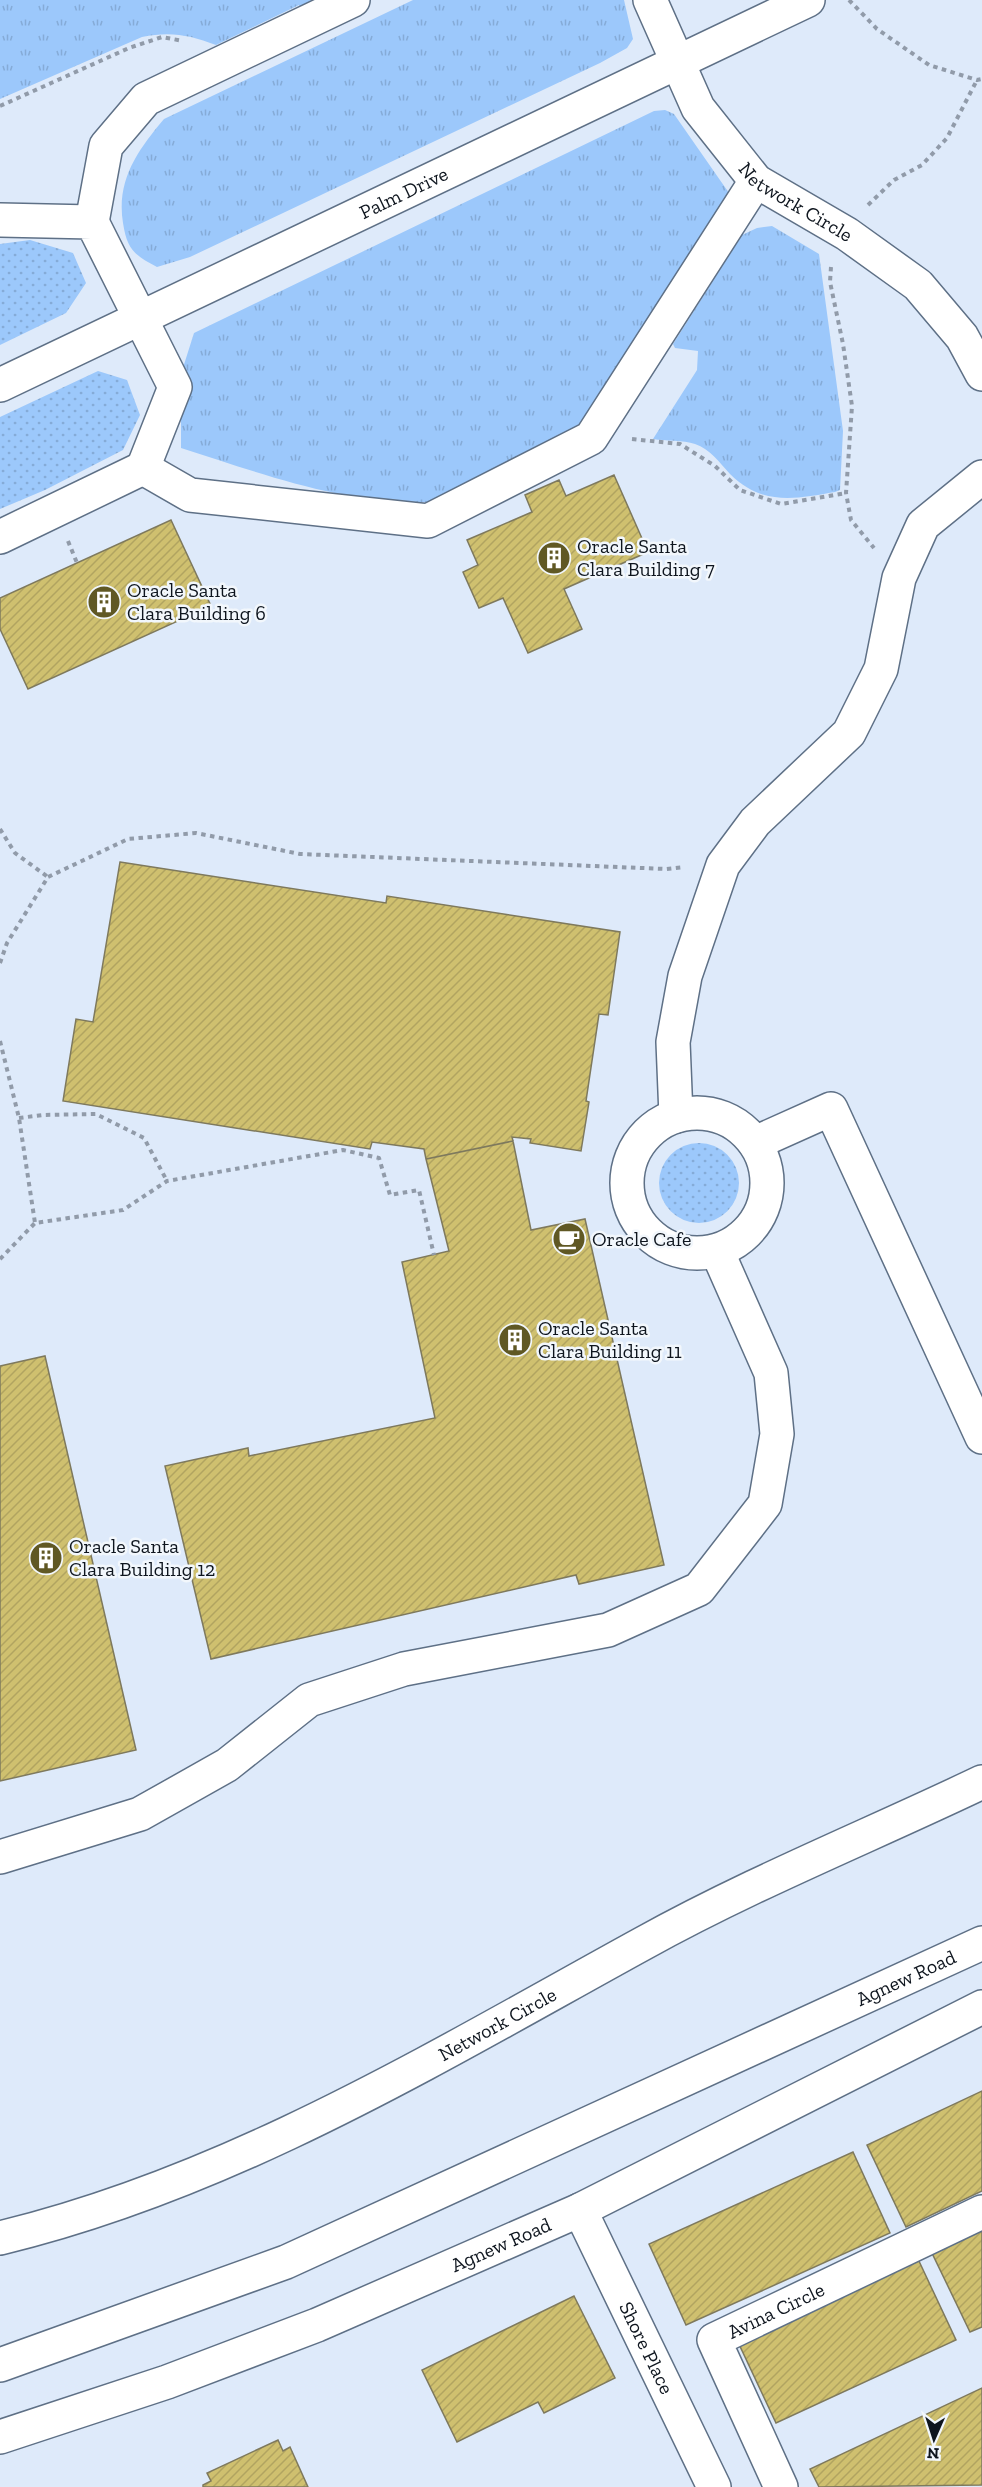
<svg xmlns="http://www.w3.org/2000/svg" width="982" height="2487" viewBox="0 0 982 2487" font-family="'Zilla Slab',serif">
	<style>
		.grass { fill: url(#grass-dots) }
		.park { fill: url(#park-tufts) }
		.building { fill: url(#building-hatch); stroke: #7e795d; stroke-width: 1.5 }
		.lines { fill: none; stroke-linecap: round; stroke-linejoin: round }
		.minor-casing { stroke: #5e7086; stroke-width: 36 }
		.major-casing { stroke: #5e7086; stroke-width: 36 }
		.path { stroke: #919ba9; stroke-width: 4; stroke-dasharray: 4.5 4.5; stroke-linecap: butt }
		.minor { stroke: #fff; stroke-width: 33 }
		.major { stroke: #fff; stroke-width: 33 }
		.labels { text-anchor: middle; stroke-width: 5; stroke-linejoin: round; paint-order: stroke }
		.street-label { font-size: 20px; fill: #0e151e; stroke: #f2f7fc }
		.poi-label { font-size: 20px; fill: #0e151e; stroke: #f2f7fc; text-anchor: start }
	</style>
	<defs>
		<pattern id="grass-dots" width="8" height="8" patternUnits="userSpaceOnUse" patternTransform="scale(1.5)"><rect width="8" height="8" fill="#9cc8fb"/><path d="M2 2h.1M6 6h.1" fill="none" stroke="#85abd7" stroke-width="1.8" stroke-linecap="round"/></pattern>
		<pattern id="park-tufts" width="24" height="20" patternUnits="userSpaceOnUse" patternTransform="scale(1.5)"><rect width="24" height="20" fill="#9cc8fb"/><path d="M3 7l-1-3M5 7V3M7 7l1-3M15 17l-1-3M17 17v-4M19 17l1-3" fill="none" stroke="#85abd7"/></pattern>
		<pattern id="building-hatch" width="6" height="6" patternUnits="userSpaceOnUse" patternTransform="scale(1.5)"><rect width="6" height="6" fill="#cfc06f"/><path d="M-1 1l2-2M0 6l6-6M5 7l2-2" fill="none" stroke="#b1a460"/></pattern>
	</defs>
	<rect width="100%" height="100%" fill="#deeafa"/>
	<path class="grass" d="M30,240L73,253L86,283L66,313L0,345V244Z
		M98,371L127,380L140,415L123,450L45,490L0,509V417Z
		M659 1183a40 40 0 1 1 80 0a40 40 0 1 1-80 0Z"/>
	<path class="park" d="M0,0H337L304,16L299,5L216,45C190,35 170,31 142,37L0,99Z
		M413,0H624L633,39L627,48L600,63L190,257L157,267C134,255 127,249 123,223C116,180 138,150 164,119Z
		M665,110L674,114L729,193L582,427L435,502C347,506 263,474 181,448V374L194,333L654,111Z
		M772,226L819,254L843,431L840,490L835,492C795,499 762,506 730,474C720,463 710,449 695,444C683,440 666,441 653,439L697,370L698,351L675,348L673,344L742,235L757,228Z"/>
	<path class="building" d="M614,475L648,552L564,589L582,629L528,653L503,598L479,608L463,572L478,565L467,540L532,512L525,495L559,480L566,496Z
		M171,520L211,606L28,689L0,629V598Z
		M120,862L386,903L387,896L620,932L608,1015L599,1014L586,1101L589,1102L581,1151L530,1143L531,1139L512,1137L513,1141L426,1159L424,1149L372,1142L370,1149L63,1101L76,1019L93,1022Z
		M513,1141L531,1230L585,1219L664,1565L579,1584L576,1575L211,1659L165,1466L248,1448L249,1456L435,1418L402,1262L449,1251L426,1159Z
		M45,1356L136,1750L0,1781V1366Z
		M982,2091V2191L906,2227L867,2145Z
		M853,2152L890,2233L686,2325L649,2244Z
		M982,2227V2327L970,2332L931,2251Z
		M918,2259L956,2340L776,2423L738,2342Z
		M574,2296L615,2378L544,2413L538,2402L457,2442L422,2370Z
		M982,2388V2485L819,2487L810,2469Z
		M278,2440L283,2451L290,2447L308,2487H203V2485L211,2481L207,2473Z"/>
	<g class="lines">
		<g class="minor-casing">
			<g id="minor">
				<path id="s1" d="M650,0L698,108L756,181L847,234L918,285L962,337L982,374"/>
				<path d="M0,220L92,222L175,387L143,468"/>
				<path d="M92,222L106,146L146,99L353,0"/>
				<path id="s2" d="M0,385L808,0"/>
				<path d="M0,537L143,468L190,495L428,521L591,438L756,181"/>
				<circle cx="697" cy="1183" r="70"/>
				<path d="M676,1116L673,1042L685,976L723,865L755,822L849,733L881,669L899,578L923,525L982,477"/>
				<path d="M755,1143L831,1109L982,1437"/>
				<path d="M0,1857L140,1814L227,1765L309,1700L404,1669L608,1630L699,1589L765,1504L777,1434L771,1373L717,1251"/>
				<path id="s3" d="M580,2210L714,2487"/>
				<path id="s4" d="M0,2238C232,2182 436,2057 642,1944C752,1883 869,1836 982,1782"/>
				<path id="s5" d="M781,2487L714,2340L982,2212"/>
			</g>
		</g>
		<g class="major-casing">
			<g id="major">
				<path id="s6" d="M0,2365L286,2262L982,1943"/>
				<path id="s7" d="M0,2437L167,2382L317,2325L580,2210L982,2007"/>
			</g>
		</g>
		<path class="path" d="M849,0L877,29L929,65L977,80L982,79
			M0,106L129,48L162,37L183,41
			M868,205L894,180L922,165L947,138L977,80
			M831,267L830,282L843,344L852,406L846,493L851,520L874,548
			M632,439L680,444L715,466L740,490L781,504L846,493
			M68,541L77,563
			M0,829L15,853L48,877
			M0,963L7,943L48,877L128,839L196,833L300,854L666,869L684,867
			M0,1041L19,1118L35,1223
			M19,1118L43,1115L96,1114L144,1138L167,1181
			M0,1259L35,1223L123,1210L167,1181L343,1150L379,1158L390,1195L419,1190L434,1255"/>
		<use href="#minor" class="minor"/>
		<use href="#major" class="major"/>
	</g>
	<defs>
		<g id="building-disc" transform="scale(1.725)"><circle r="9.5" fill="#605824" stroke="#f2f7fc"/><path d="M-4-6H4V6H1V3H-1V6H-4ZM-2.5-4.3h1.7v1.8h-1.7ZM.8-4.3h1.7v1.8H.8ZM-2.5-1h1.7V.8h-1.7ZM.8-1h1.7V.8H.8Z" fill="#fff"/></g>
		<g id="cafe-disc" transform="scale(1.725)"><circle r="9.5" fill="#605824" stroke="#f2f7fc"/><path d="M-5.5-4.5H6V0H3Q3 3.5 0 3.5H-2.5Q-5.5 3.5-5.5 0ZM3-3.2v2h1.7v-2ZM-6 4.5H4V6H-6Z" fill="#fff"/></g>
	</defs>
	<g fill-rule="evenodd">
		<use href="#building-disc" x="554" y="558"/>
		<use href="#building-disc" x="104" y="602"/>
		<use href="#cafe-disc" x="569" y="1239"/>
		<use href="#building-disc" x="515" y="1340"/>
		<use href="#building-disc" x="46" y="1558"/>
	</g>
	<g class="labels">
		<g class="street-label">
			<text dy="7" stroke="none"><textPath href="#s2" startOffset="447">Palm Drive</textPath></text>
			<text dy="7" stroke="none"><textPath href="#s1" startOffset="256">Network Circle</textPath></text>
			<text dy="7" stroke="none"><textPath href="#s6" startOffset="986">Agnew Road</textPath></text>
			<text dy="7" stroke="none"><textPath href="#s4" startOffset="543">Network Circle</textPath></text>
			<text dy="7" stroke="none"><textPath href="#s7" startOffset="537">Agnew Road</textPath></text>
			<text dy="7" stroke="none"><textPath href="#s5" startOffset="230">Avina Circle</textPath></text>
			<text dy="7" stroke="none"><textPath href="#s3" startOffset="153">Shore Place</textPath></text>
		</g>
		<g class="poi-label">
			<text x="577" y="553">Oracle Santa<tspan x="577" dy="23">Clara Building 7</tspan></text>
			<text x="127" y="597">Oracle Santa<tspan x="127" dy="23">Clara Building 6</tspan></text>
			<text x="592" y="1246">Oracle Cafe</text>
			<text x="538" y="1335">Oracle Santa<tspan x="538" dy="23">Clara Building 11</tspan></text>
			<text x="69" y="1553">Oracle Santa<tspan x="69" dy="23">Clara Building 12</tspan></text>
		</g>
	</g>
	<g transform="translate(934 2439) rotate(183)" stroke="#f2f7fc" stroke-width="4.5" paint-order="stroke">
	<path d="M0-4.5L10 22L0 15L-10 22Z" fill="#0e151e"/>
	<text y="-9" font-size="16" font-weight="bold" text-anchor="middle" fill="#0e151e">N</text>
	</g>
</svg>
